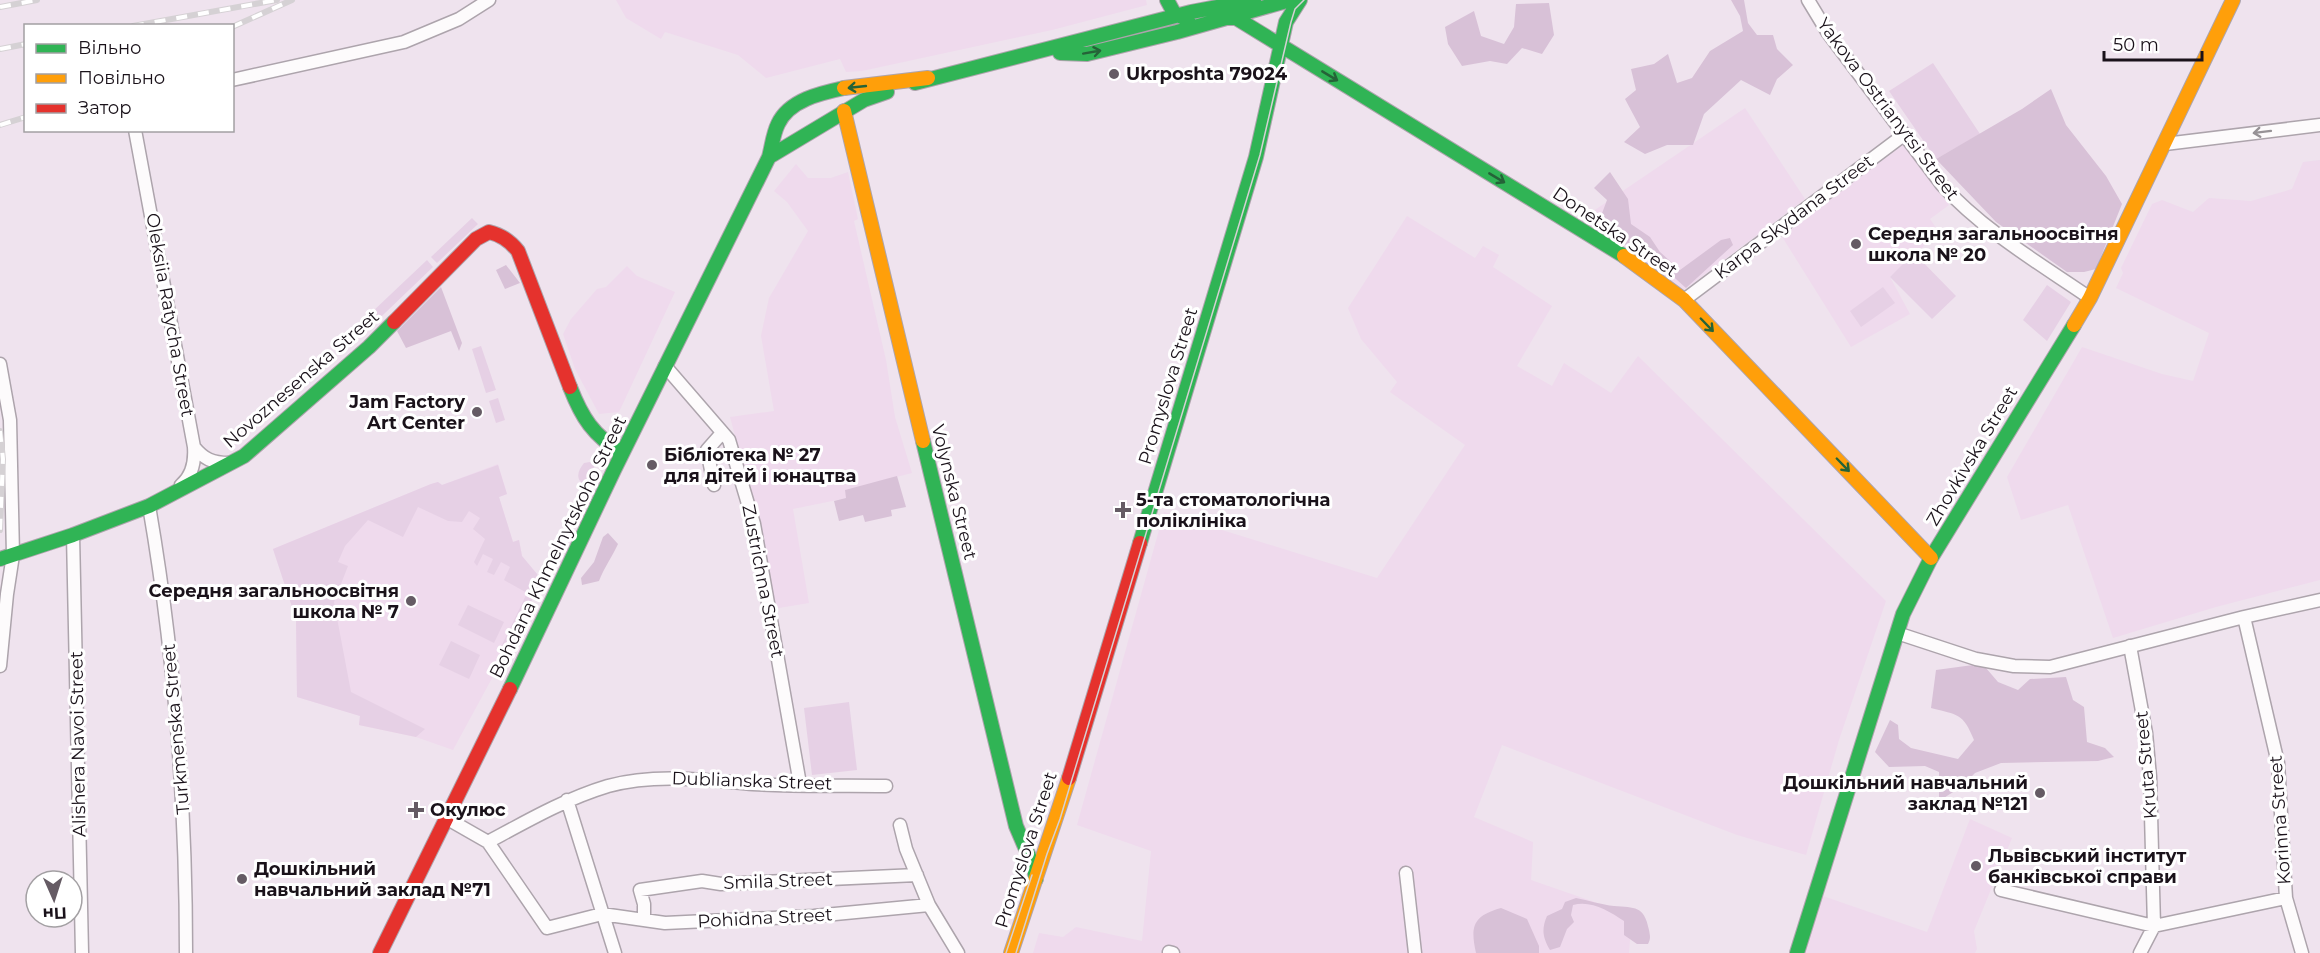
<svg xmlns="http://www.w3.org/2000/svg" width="2320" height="953" viewBox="0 0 2320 953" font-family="Montserrat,sans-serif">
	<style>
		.built { fill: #efdaed }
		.green { fill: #e6d0e5 }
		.forest { fill: #d8c1d7 }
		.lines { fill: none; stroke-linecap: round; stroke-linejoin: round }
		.street-casing { stroke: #ada4ac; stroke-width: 15 }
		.fast-casing { stroke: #ada4ac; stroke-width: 16 }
		.slow-casing { stroke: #ada4ac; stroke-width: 16 }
		.jam-casing { stroke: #ada4ac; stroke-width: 16 }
		.street { stroke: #fdfbfc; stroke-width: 12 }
		.fast { stroke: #30b455; stroke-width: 14 }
		.slow { stroke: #ff9f0a; stroke-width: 14 }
		.jam { stroke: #e5322d; stroke-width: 14 }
		.tram { stroke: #d5d1d4; stroke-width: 1.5 }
		.rail-casing { stroke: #d5d1d4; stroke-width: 6 }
		.rail { stroke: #fff; stroke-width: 4; stroke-dasharray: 11; stroke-linecap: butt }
		.oneway { stroke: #256338 }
		.oneway2 { stroke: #979296 }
		.poi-dot { fill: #655b64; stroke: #fff; stroke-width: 2 }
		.labels { text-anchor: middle; stroke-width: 6; stroke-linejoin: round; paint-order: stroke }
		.poi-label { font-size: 18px; font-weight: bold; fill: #1a121a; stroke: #fff; text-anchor: start }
		.street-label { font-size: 18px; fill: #1a121a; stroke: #fff }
	</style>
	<rect width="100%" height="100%" fill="#efe3ee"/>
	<path class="built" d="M616,0H1146L1147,5L1052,30L862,71L846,72L840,59L766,78L738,55L665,32L661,39L626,18Z
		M1745,108L1805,199L1684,290L1583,218Z
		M1903,145L1949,205L1930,219L1939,232L1890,277L1910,314L1851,347L1781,235Z
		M2320,160V580L2216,607L2113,638L2068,505L2021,520L2007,477L2082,347L2162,374L2193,381L2209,333L2116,288L2123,273L2121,268L2152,204L2162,200L2193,212L2209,198L2251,201L2292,189L2303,162Z
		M796,164L808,178H831L848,172L858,219L854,221L886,360L895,417L912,473L845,490L847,498L793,509L809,603L773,609L758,523L730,417L774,411L761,336L769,298L808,231L787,202L774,191Z
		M1407,216L1475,258L1483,246L1499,255L1493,267L1552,306L1517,366L1552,386L1564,363L1611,393L1638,356L1886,601L1839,740L1806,855L1737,835L1502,745L1474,817L1533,842L1531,880L1632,915L1629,953H1033L1039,933L1063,937L1076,927L1142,941L1151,851L1077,825L1164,512L1377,578L1465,445L1390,392L1397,382L1361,339L1348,308Z
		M627,266L637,276L675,292L619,412L599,414L575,369L563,334L571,319L597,289L606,287Z
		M498,464L507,494L499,497L513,542L519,540L522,556L537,574L540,584L503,658L453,750L416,737L359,725L360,716L297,697L296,619L273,549L431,484L438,482L442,485Z
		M1970,819L2012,838L1974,931L1977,949L1975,953H1802L1820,895L1927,932Z"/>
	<path class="green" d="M1933,63L1980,134L1936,159L1889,91Z
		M472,218L478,224L437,263L431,257Z
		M1914,253L1956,296L1932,319L1890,277Z
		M427,260L433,267L360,337L353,330Z
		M2047,285L2071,302L2047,341L2023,320Z
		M1883,287L1895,303L1861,327L1850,311Z
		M481,346L496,390L486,393L472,349Z
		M498,398L505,420L496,423L489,401Z
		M590,462L594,465L593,476L588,482L582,483C575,477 579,469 584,463Z
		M498,465L507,494L499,497L513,542L519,540L522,556L537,574L540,584L506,652L500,649L527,593L504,580L510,567L501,562L494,575L487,572L493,559L483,554L477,566L474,562L485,539L473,529L480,518L469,511L462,522L448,521L418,507L403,537L368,520L345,546L338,562L348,566L334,602L351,692L425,729L416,737L359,725L360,716L297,697L296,619L273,549L431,484L438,482L442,485Z
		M468,605L504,622L494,643L458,625Z
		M451,641L480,655L469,679L439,665Z
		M849,702L857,770L812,775L804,708Z"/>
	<path class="forest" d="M1731,0H1744L1748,23L1757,35H1773L1777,49L1793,65L1777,79L1770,95L1741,80L1704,114L1693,145H1667L1645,154L1624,142L1640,127L1625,99L1636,90L1631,69L1654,64L1668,54L1677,83L1692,78L1710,51L1743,31L1740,16Z
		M1549,3L1554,35L1542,54L1522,48L1507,64L1490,61L1462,66L1448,44L1445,27L1474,11L1481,36L1504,44L1514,27L1516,4Z
		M2051,89L2066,125L2106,176L2122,204L2096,269L2084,272H2067L1996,222L1936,159L2022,109Z
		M1610,172L1628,199L1631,224L1650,237L1660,252L1680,270L1721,240L1730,238L1733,245L1686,288L1667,271L1604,231L1601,216L1607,200L1594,188Z
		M506,265L520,283L505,289L496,270Z
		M441,287L462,343L459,351L451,331L406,348L397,331Z
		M897,476L906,507L891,510L892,516L865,522L863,515L839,521L834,501L846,498L845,490Z
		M608,533L618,544C612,557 604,568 599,581L582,585L581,578L594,562L603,537Z
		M1973,665L1986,668L1998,682L2018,690L2030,679L2066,677L2073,700L2084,707L2087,742L2105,748L2114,757L2098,761L2001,763L1975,773L1961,787L1939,801V772L1925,766L1889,767L1875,752L1890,720L1898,725L1899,739L1911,748L1958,759L1974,740C1963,713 1958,715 1931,708L1936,670Z
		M1576,898C1588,900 1602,905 1614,906C1635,908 1644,905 1649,930C1650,936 1651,938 1648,944H1637L1624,935V921C1609,911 1591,900 1573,905L1571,915L1574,922L1567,929L1560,947L1550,950C1543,938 1541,930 1547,916L1562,909L1565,902Z
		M1501,908L1527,919L1539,946V953H1476C1470,926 1473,916 1501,908Z"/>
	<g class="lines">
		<g class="street-casing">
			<path id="street" d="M1808,0L1828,33L1942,185C1984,231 2039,263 2090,298
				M232,80L404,42L459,19L489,0
				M135,130L194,447C195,461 193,475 181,485
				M2165,144L2320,125
				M1684,300L1905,134
				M0,364L10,420L13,555L7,594L0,666
				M665,366L729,440L754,524L800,784
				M194,447C204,459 212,463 229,463
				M714,485L707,450L722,433
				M149,506C175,656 186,801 186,953
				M73,535L82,953
				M2244,617L2278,763L2286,898L2302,953
				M1897,633L1976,659L2014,666L2050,667L2244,617L2320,600
				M2130,646L2146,733L2150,777L2154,926L2140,953
				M567,800L615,953
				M446,818L488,842L547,928L602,914L665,923L814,916L929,905
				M900,825L906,849L929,905L958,953
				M488,842C527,821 565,799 608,786C656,773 704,780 753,784C797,787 842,785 886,786
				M1406,873L1415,953
				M2001,890L2154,926L2286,898
				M644,920V904L640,890L702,881L721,884L917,875
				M1169,952L1173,953"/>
		</g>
		<g class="fast-casing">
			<path id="fast" d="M1167,0L1174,13L1188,20
				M1222,18H1236L1624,256
				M1060,53L1087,54L1177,32L1290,0
				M915,83L1191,12L1254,0
				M769,157L864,100L887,92
				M570,387C582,418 593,435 622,453
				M923,441L1016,826L1034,868L1036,879
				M1140,543L1256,157L1286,22L1300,0
				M0,559L73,535L149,506L244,456L369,347L394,322
				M510,689L614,470L769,157C772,146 773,134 778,124C789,100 821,93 844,88
				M1797,953L1903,614L1931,558L2074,325"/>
		</g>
		<g class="slow-casing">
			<path id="slow" d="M844,88L928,78
				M844,111L923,441
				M1624,256L1684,300L1931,558
				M2074,325L2090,298L2233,0
				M1011,953L1069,778"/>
		</g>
		<g class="jam-casing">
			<path id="jam" d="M394,322L476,239L489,232C502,235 510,241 518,251L570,387
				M1069,778L1140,543
				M380,953L510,689"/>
		</g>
		<use href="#street" class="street"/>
		<use href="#fast" class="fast"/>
		<use href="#slow" class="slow"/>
		<use href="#jam" class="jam"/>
		<path class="tram" d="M1006,953L1032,875
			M1016,953L1047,854L1060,819L1260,155L1291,22L1295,9L1304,0"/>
		<g class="rail-casing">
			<path id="rail" d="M0,7L37,0
				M133,26L277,0
				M232,27L292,0
				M0,49L26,44
				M0,125L26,117
				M0,431L3,459L0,530"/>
		</g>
		<use href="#rail" class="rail"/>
	</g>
	<defs><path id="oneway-shaft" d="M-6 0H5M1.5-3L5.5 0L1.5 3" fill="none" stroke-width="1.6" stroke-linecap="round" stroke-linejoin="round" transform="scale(1.5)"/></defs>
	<g class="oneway">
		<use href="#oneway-shaft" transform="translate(1092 52) rotate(-10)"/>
		<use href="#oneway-shaft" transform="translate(1330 76) rotate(31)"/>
		<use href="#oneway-shaft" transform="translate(857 87) rotate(174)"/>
		<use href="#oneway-shaft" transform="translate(1497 178) rotate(31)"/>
		<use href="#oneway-shaft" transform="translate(1707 325) rotate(46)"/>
		<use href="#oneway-shaft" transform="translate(1843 465) rotate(46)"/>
	</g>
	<use class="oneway2" href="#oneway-shaft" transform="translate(2262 132) rotate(173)"/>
	<g class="poi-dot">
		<circle cx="1114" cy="74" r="6"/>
		<circle cx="1856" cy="244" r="6"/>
		<circle cx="477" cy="412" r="6"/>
		<circle cx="652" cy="465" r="6"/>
		<path d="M1120 501h6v6h6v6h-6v6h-6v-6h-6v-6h6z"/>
		<circle cx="411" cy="601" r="6"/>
		<circle cx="2040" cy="793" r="6"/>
		<path d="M413 801h6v6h6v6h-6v6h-6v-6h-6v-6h6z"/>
		<circle cx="1976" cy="866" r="6"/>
		<circle cx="242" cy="879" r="6"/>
	</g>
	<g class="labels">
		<g class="poi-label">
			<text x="1126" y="80">Ukrposhta 79024</text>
			<text x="1868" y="240">Середня загальноосвітня<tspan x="1868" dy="21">школа № 20</tspan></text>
			<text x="465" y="408" text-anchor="end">Jam Factory<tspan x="465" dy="21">Art Center</tspan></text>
			<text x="664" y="461">Бібліотека № 27<tspan x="664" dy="21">для дітей і юнацтва</tspan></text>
			<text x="1136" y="506">5-та стоматологічна<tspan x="1136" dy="21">поліклініка</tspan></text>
			<text x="399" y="597" text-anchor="end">Середня загальноосвітня<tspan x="399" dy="21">школа № 7</tspan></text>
			<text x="2028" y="789" text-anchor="end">Дошкільний навчальний<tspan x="2028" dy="21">заклад №121</tspan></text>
			<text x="430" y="816">Окулюс</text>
			<text x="1988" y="862">Львівський інститут<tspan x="1988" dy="21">банківської справи</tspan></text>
			<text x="254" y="875">Дошкільний<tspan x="254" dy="21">навчальний заклад №71</tspan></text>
		</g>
		<g class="street-label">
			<text transform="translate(1888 109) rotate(53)" y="6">Yakova Ostrianytsi Street</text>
			<text transform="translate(1794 217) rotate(-37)" y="6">Karpa Skydana Street</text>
			<text transform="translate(1615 232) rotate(34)" y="6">Donetska Street</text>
			<text transform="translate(170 315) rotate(80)" y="6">Oleksiia Ratycha Street</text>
			<text transform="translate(301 379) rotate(-41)" y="6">Novoznesenska Street</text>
			<text transform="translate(1168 386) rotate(-73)" y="6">Promyslova Street</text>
			<text transform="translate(1972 456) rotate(-59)" y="6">Zhovkivska Street</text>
			<text transform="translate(954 492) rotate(76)" y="6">Volynska Street</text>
			<text transform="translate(558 547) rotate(-64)" y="6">Bohdana Khmelnytskoho Street</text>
			<text transform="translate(763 581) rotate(79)" y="6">Zustrichna Street</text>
			<text transform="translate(176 729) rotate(-95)" y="6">Turkmenska Street</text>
			<text transform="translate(78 744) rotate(-91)" y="6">Alishera Navoi Street</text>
			<text transform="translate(2146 765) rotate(-95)" y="6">Kruta Street</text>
			<text transform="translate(752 781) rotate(2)" y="6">Dublianska Street</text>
			<text transform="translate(2280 820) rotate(-94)" y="6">Korinna Street</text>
			<text transform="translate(1026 850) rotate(-72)" y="6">Promyslova Street</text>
			<text transform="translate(778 881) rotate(-2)" y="6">Smila Street</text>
			<text transform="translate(765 918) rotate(-3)" y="6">Pohidna Street</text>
		</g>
	</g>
	<rect x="24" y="24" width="210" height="108" fill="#ffffff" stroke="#a3a0a3" stroke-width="1.5"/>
	<rect x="36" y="44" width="30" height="9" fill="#30b455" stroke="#a3a0a3" stroke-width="1.5"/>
	<text x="78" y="54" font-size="18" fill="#1a121a">Вільно</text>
	<rect x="36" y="74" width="30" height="9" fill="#ff9f0a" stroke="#a3a0a3" stroke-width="1.5"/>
	<text x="78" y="84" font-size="18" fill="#1a121a">Повільно</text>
	<rect x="36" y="104" width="30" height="9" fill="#e5322d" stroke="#a3a0a3" stroke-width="1.5"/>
	<text x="78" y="114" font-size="18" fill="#1a121a">Затор</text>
	<g transform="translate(54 899) rotate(177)"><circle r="28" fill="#ffffff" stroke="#a3a0a3" stroke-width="1.5"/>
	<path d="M0-4.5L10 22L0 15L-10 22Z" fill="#655b64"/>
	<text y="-9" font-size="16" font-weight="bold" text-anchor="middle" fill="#1a121a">Пн</text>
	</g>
	<path d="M2104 51v9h98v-9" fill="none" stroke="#1a121a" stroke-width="3"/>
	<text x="2113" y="51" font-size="18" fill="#1a121a" stroke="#ffffff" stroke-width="4.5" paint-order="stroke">50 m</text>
</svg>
